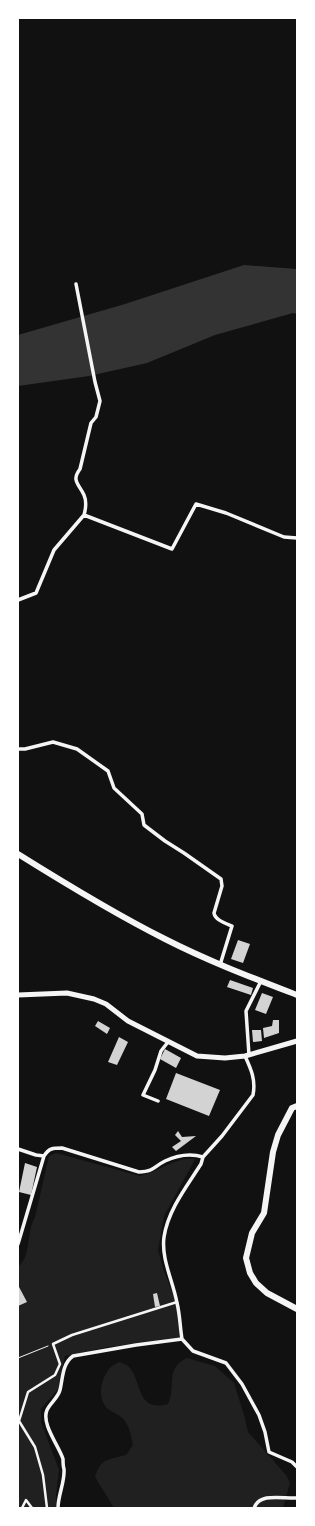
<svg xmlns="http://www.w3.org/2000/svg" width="315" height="1526" viewBox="0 0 315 1526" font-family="Quicksand,sans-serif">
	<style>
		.green { fill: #202020 }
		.water { fill: #333 }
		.building { fill: #d3d3d3 }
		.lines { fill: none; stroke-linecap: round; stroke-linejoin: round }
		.path { stroke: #f5f5f5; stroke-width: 1 }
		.pedestrian { stroke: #f5f5f5; stroke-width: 2.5 }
		.minor { stroke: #f5f5f5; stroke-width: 3.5 }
		.secondary { stroke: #f5f5f5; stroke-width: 5 }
		.trunk { stroke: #f5f5f5; stroke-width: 6 }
	</style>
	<rect width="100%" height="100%" fill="#111"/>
	<path class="green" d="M56,1153L140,1176C158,1172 175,1157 195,1159L192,1165L164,1216L158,1250L163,1268L176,1303L180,1338L108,1347L65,1356L58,1389L41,1409V1422L59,1470L56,1495L57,1508H18V1268C20,1264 24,1261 25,1257C30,1244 28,1229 35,1217L49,1156Z
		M187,1358L215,1366L234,1383L244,1415L248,1432L286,1475L290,1483L283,1508H114L95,1477C101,1458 108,1460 126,1455L133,1445C131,1436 130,1428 125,1421C121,1415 113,1413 108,1409C96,1398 101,1377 111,1367C113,1365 117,1363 119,1362C122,1363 126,1364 128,1366C143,1380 135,1413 168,1404C177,1385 164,1369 187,1358Z"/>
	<path class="water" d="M244,265L297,269V314L293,313L215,335L147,363L89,376L18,386V335L125,304Z"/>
	<path class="building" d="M238,940L250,944L243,963L231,959Z
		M230,980L253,988L251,995L227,987Z
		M262,993L273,997L266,1014L255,1010Z
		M273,1020H279V1033L264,1038L263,1028L272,1026Z
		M98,1021L110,1028L107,1034L95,1026Z
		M252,1030H261L262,1041L253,1042Z
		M119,1037L128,1042L117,1065L108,1062Z
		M165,1049L181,1058L176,1068L160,1059Z
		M176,1073L220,1090L209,1116L166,1099Z
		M178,1131L182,1137L196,1136L176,1151L172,1147L181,1141L175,1135Z
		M25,1163L37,1167L31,1195L19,1192Z
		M18,1285L27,1302L18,1306Z
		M157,1293L160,1306L155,1307L153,1294Z"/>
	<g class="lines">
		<path class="path" d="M18,1358L48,1346"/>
		<path class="pedestrian" d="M22,1508L26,1500L32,1508
			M47,1508L43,1475L35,1447L19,1421L28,1392L55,1375L60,1364L53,1344L72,1335L177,1302"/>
		<path class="minor" d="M76,284L95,382L100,401L96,417L91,423L80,469C71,481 79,484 84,495C87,502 86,508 84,515
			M18,600L36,593L54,550L84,515L172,549L196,504L226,513L284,537L297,538
			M18,749H25L53,742L77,749L108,771L114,788L142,814L144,825L165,841L184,853L221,879L222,886L214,913C215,920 225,923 232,926L220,965
			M249,1055L246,1011L261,981
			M158,1101L143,1095L155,1070L161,1051L168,1042
			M18,1149L36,1155L44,1156C49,1148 53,1148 62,1148L139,1172C155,1171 153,1167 165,1161C178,1155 190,1153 203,1157
			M18,1244L44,1156
			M182,1339C180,1327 180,1315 177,1303C173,1281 161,1259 164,1237C168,1210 187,1186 201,1164L203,1157L222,1136L253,1095C256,1080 251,1069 245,1056
			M182,1339L193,1351L226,1363L242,1384L259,1415L265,1432L269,1452L292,1462L297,1467
			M58,1508C58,1495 65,1482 64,1469C63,1466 63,1462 63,1459C59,1446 41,1424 47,1410C50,1403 58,1398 60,1390C63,1378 62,1364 73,1356L136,1345L182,1339
			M254,1508C260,1492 283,1499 297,1498"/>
		<path class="secondary" d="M18,995L67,993L94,999L106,1004L128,1021L197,1056L225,1058L245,1056L297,1041"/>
		<path class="trunk" d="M18,854C66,884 115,914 165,939C208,961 253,978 297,995
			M297,1106L292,1108L278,1135L273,1152L264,1213L252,1233L246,1258L250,1273L256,1283L267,1293L297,1309"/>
	</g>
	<rect width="315" height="1526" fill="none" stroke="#ffffff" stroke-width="38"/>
</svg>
